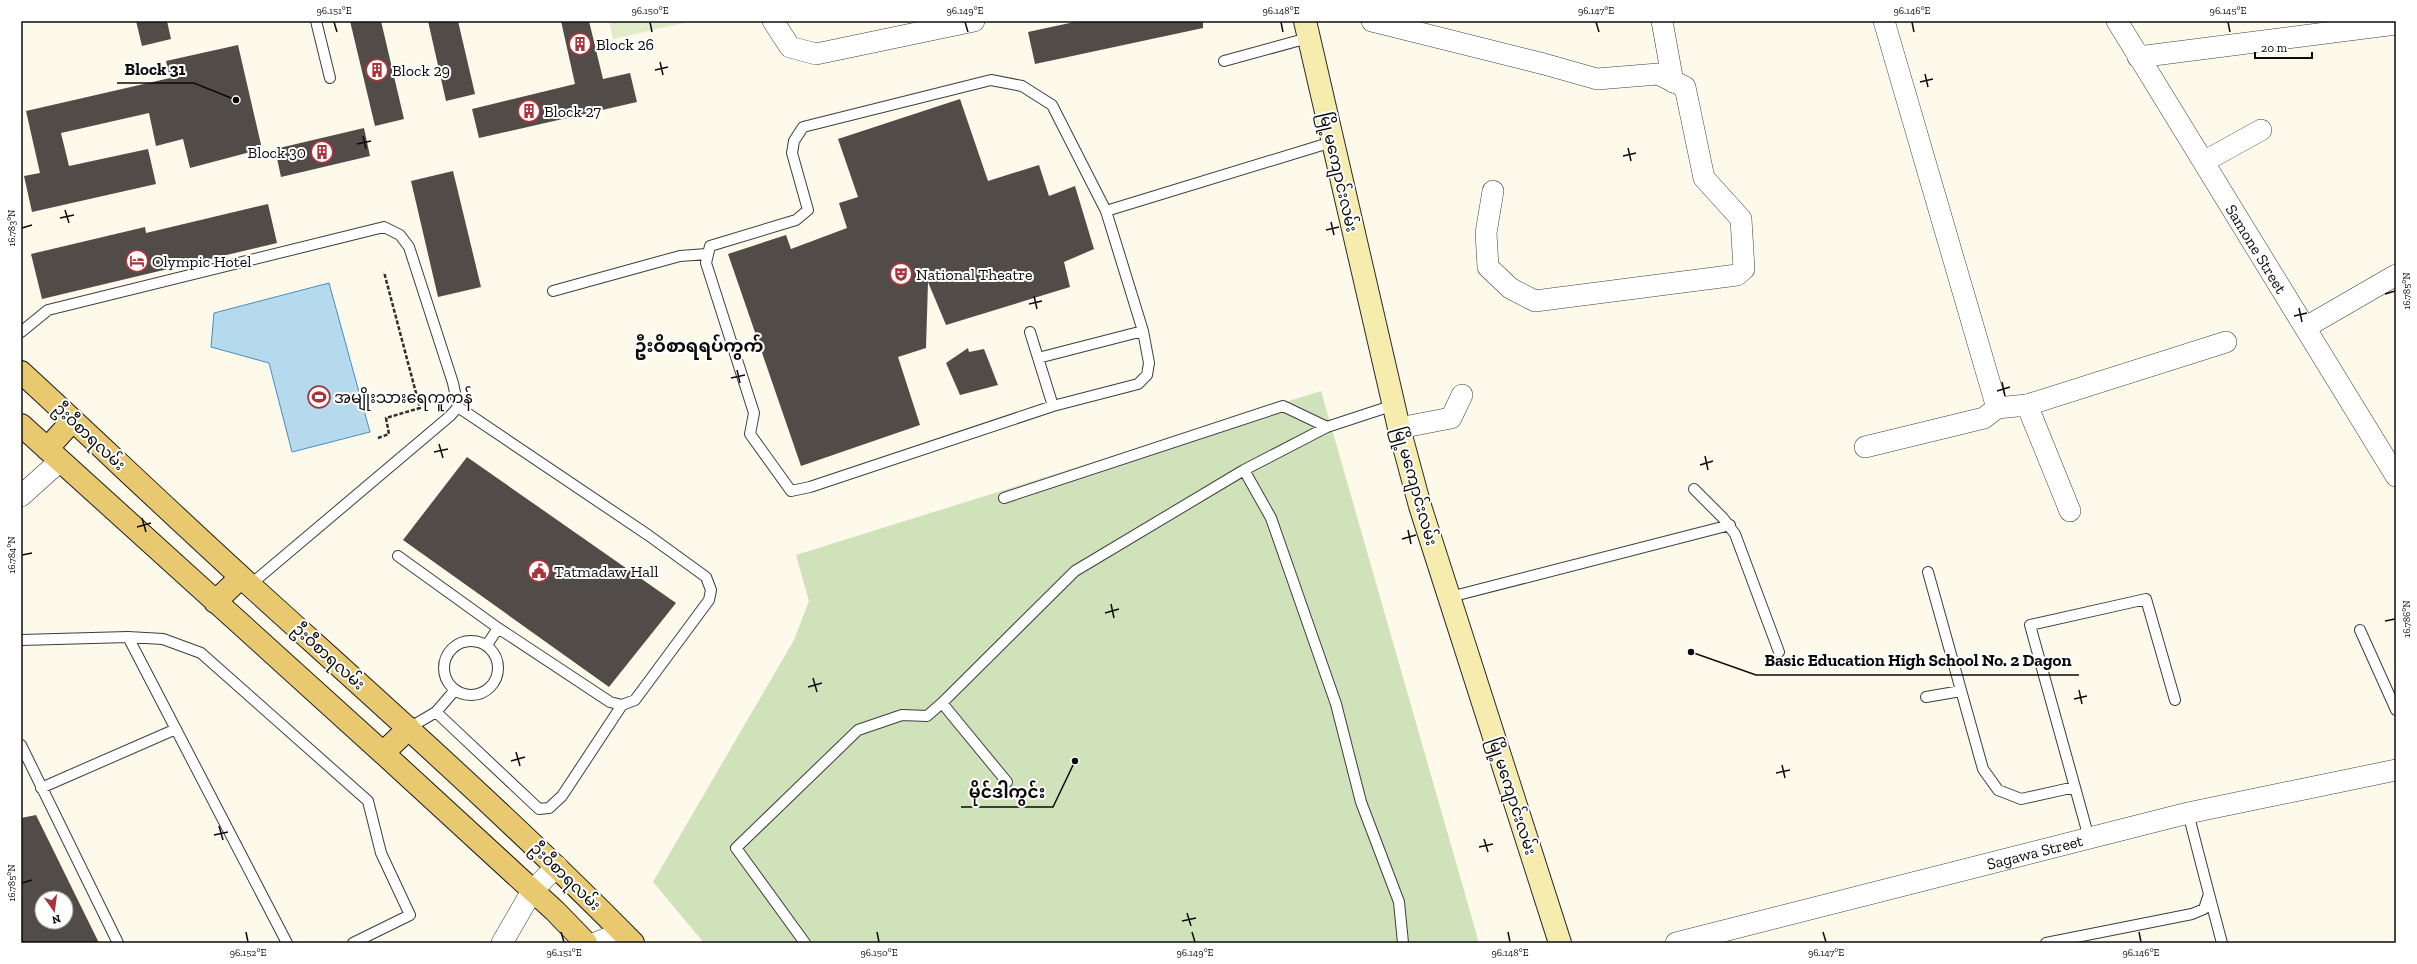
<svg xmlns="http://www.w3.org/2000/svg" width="2417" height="964" viewBox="0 0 2417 964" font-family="'Zilla Slab','Noto Sans Myanmar',serif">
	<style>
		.green { fill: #cfe2b9 }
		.pitch { fill: #e0ebca }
		.water { fill: #b5daee; stroke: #458fbc }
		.building { fill: #524c48; fill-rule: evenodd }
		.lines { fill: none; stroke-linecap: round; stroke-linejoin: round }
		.lane-casing { stroke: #3e3e3e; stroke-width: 12 }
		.street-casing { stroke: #3e3e3e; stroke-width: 22 }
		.secondary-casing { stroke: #2d2d2d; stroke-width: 24 }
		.primary-casing { stroke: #1c1c1c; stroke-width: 24 }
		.path { stroke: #2d2d2d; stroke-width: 2.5; stroke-dasharray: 4 2; stroke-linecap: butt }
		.lane { stroke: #fff; stroke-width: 10 }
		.street { stroke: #fff; stroke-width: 21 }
		.secondary { stroke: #f5ecad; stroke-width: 22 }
		.primary { stroke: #e8c96f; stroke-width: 22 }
		.ticks { fill: none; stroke: #0b0b0b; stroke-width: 1.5 }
		.labels { text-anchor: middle; stroke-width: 4; stroke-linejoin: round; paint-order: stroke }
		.poi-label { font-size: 16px; fill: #0b0b0b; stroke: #fff; text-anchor: start }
		.street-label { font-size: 16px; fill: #0b0b0b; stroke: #fff }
		.quarter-label { font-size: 18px; font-weight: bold; fill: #0b0b0b; stroke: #fff }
		.leader { fill: none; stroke: #0b0b0b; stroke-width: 1.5 }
		.callout-dot { fill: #0b0b0b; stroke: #fff; stroke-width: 1.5 }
		.callout-label { font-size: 17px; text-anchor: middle; font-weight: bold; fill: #0b0b0b; stroke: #fff; stroke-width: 4; stroke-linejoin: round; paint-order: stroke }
		.neatline { fill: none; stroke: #0b0b0b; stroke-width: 1.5 }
		.ticks-label { font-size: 10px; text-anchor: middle; fill: #0b0b0b }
	</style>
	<rect width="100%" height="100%" fill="#fdf9eb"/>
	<path class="green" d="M1321,391L1479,943H704L653,882L794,640L809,601L796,555Z"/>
	<path class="pitch" d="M609,21H692L613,39Z"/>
	<path class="water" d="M329,283L370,432L292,452L269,363L211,347L214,313Z"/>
	<path class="building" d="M136,21H167L171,39L142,46Z
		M350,21H381L404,119L375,126Z
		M428,21H458L475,94L446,101Z
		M561,21H589L603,79L630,73L637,102L479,138L472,109L575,84Z
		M1079,21H1203V28L1035,64L1028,32Z
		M238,45L262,149L190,168L183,139L156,146L149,113L61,133L69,166L148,149L156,184L32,212L24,176L40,173L26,111L170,78L166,61Z
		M960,99L988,181L1039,165L1049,196L1075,186L1094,249L1064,262L1070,287L946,325L928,282L926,348L898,357L920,425L801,466L728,254L786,235L791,249L847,228L839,203L858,197L838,139Z
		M364,128L370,156L281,177L275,149Z
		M453,171L481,287L438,297L411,181Z
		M268,204L277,243L42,299L31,254L145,227L146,233Z
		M968,348L969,352L984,349L998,385L960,395L946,363Z
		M467,457L676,603L609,687L403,540Z
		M36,815L99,943H21V818ZM42,898H66V922H42Z"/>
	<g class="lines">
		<g class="lane-casing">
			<path id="lane" d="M316,21L330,78
				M1224,61L1308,38
				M991,80L1022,86L1052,105L1106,211L1143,331L1149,363L1147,375L1138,384L1053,406L810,487L791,491L750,434L754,413L706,263L710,246L796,220L808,210L792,153L794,141L803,127Z
				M1106,211L1332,142
				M553,291L680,256L707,254
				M21,332L48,310L384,227L400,235L409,247L453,383L458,407L648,535L706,577L711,590L709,600L635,700L622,705L610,702L498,628L487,645
				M1030,332L1053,406
				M1038,358L1143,331
				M1244,470L1271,518L1336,704L1361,802L1399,902L1403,943
				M1694,489L1723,518L1735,534L1779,652
				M1004,498L1283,406L1327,427
				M398,556L498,628
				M1928,572L1983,769L1998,790L2021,799L2075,787
				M250,585L450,416L458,407
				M1450,597L1730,525
				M2360,630L2396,710
				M128,637L287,943
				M21,640L128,637L163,639L201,653L368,801L381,853L410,915L353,943
				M444 668a27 27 0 1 1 54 0a27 27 0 1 1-54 0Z
				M1926,697L1961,691
				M942,703L1075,571L1244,470L1327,427L1394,405
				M436,712L539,809L549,808L562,796L622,705
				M409,728L436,712L455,690
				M21,745L118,943
				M41,788L176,729
				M2089,838L2030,625L2146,599L2175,700
				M2209,894L2222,943
				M805,943L736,848L858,730L902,715L927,716L942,703L1007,782
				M2046,943L2192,914L2204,909L2209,894L2188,813"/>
		</g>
		<g class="street-casing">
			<g id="street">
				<path d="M773,21L790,47L816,54L974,21"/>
				<path d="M1372,21L1544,64L1597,79L1658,74L1685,87L1704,178L1741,219L1744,269L1737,275L1535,301L1510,288L1488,267L1486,233L1493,191"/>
				<path d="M1662,21L1673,82"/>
				<path d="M1884,21L1997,408L2027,405L2070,511"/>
				<path id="s1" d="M2117,21L2396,476"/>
				<path d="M2138,57L2396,24"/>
				<path d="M2205,161L2261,130"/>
				<path d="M2306,327L2396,275"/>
				<path d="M2027,405L2226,342"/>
				<path d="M1399,428L1451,418L1462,395"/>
				<path d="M1865,447L1984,418L1997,408"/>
				<path d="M21,496L60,461"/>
				<path d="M502,943L532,891L557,866"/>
				<path d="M596,943L622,932"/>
				<path id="s2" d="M1676,943L2188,813L2396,770"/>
			</g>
		</g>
		<g class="secondary-casing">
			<path id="secondary" d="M1305,21L1399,428L1420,506L1560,943"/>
		</g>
		<g class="primary-casing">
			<path id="primary" d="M21,372C98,443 174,516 252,587C381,704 511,819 633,943
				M21,425L383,753L555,911L586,943
				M47,449L73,420
				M215,602L241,577
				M383,753L409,728"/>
		</g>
		<path class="path" d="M378,438L389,434L386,418L420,408L384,272"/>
		<use href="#lane" class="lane"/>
		<use href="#street" class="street"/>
		<use href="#secondary" class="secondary"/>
		<use href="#primary" class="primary"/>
	</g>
	<path class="ticks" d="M334,22L337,32M650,22L652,32M965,22L968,32M1281,22L1283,32M1596,22L1599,32M1912,22L1914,32M2228,22L2230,32M660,62L663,75M655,70L668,67M1925,74L1928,87M1920,82L1933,79M363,136L366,149M357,144L371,141M1628,148L1631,161M1623,156L1636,153M65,210L69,223M60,218L74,215M1331,222L1334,235M22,228L32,225M1326,230L1339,227M2385,294L2395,291M1034,296L1037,309M1029,304L1042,301M2299,308L2302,322M2294,316L2307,313M737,370L740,383M731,378L745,375M2002,382L2005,396M1997,391L2010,387M439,444L443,458M434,452L448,449M1705,456L1708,470M1700,465L1713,461M142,518L146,532M137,527L151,523M1408,530L1411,544M1402,539L1416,535M22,555L32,553M1111,604L1114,618M1105,613L1119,609M2385,621L2395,619M813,678L817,692M808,687L822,683M2079,690L2082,704M2074,699L2087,696M516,752L520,766M511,761L525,757M1782,765L1785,778M1776,773L1790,770M219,826L223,840M214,835L228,832M1484,839L1488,852M1479,847L1493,844M22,883L32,880M1187,913L1191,926M1182,921L1196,918M246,932L248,942M561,932L564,942M877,932L879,942M1192,932L1195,942M1508,932L1510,942M1823,932L1826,942M2139,932L2141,942"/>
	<defs>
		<g id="building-ring" transform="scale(1.15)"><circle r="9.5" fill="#fff" stroke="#a9343b" stroke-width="1.5"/><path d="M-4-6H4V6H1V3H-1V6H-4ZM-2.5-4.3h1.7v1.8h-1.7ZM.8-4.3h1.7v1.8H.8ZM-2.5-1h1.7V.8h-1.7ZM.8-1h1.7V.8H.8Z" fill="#a9343b"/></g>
		<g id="hotel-ring" transform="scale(1.15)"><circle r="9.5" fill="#fff" stroke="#a9343b" stroke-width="1.5"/><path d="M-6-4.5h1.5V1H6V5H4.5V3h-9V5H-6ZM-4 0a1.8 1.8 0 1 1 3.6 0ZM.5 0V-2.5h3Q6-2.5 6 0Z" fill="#a9343b"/></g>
		<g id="theatre-ring" transform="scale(1.15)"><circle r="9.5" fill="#fff" stroke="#a9343b" stroke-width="1.5"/><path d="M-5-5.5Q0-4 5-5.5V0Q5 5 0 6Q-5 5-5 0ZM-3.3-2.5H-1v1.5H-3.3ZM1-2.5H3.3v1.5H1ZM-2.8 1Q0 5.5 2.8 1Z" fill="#a9343b"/></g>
		<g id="stadium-ring" transform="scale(1.15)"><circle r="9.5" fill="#fff" stroke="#a9343b" stroke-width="1.5"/><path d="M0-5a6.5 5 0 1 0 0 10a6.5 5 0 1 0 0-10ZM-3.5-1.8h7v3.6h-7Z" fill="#a9343b"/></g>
		<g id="civic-ring" transform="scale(1.15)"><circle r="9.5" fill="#fff" stroke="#a9343b" stroke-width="1.5"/><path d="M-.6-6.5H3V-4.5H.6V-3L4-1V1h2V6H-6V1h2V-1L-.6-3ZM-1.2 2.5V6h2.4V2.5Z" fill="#a9343b"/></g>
	</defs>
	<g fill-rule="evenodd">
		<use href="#building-ring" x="580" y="44"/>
		<use href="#building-ring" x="377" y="70"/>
		<use href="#building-ring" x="529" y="111"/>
		<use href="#building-ring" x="322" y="152"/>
		<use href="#hotel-ring" x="137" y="261"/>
		<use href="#theatre-ring" x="901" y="274"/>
		<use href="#stadium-ring" x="319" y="397"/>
		<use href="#civic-ring" x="539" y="571"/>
	</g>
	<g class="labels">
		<g class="poi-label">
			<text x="596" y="50">Block 26</text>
			<text x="392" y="76">Block 29</text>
			<text x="544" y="117">Block 27</text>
			<text x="306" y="158" text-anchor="end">Block 30</text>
			<text x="152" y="267">Olympic Hotel</text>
			<text x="916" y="280">National Theatre</text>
			<text x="334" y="403">အမျိုးသားရေကူကန်</text>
			<text x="554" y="577">Tatmadaw Hall</text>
		</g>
		<g class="street-label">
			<text transform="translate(1339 172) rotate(77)" y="6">မြို့မကျောင်းလမ်း</text>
			<text dy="6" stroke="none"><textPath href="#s1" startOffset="267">Samone Street</textPath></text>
			<text transform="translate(90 436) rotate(43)" y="6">ဦးဝီစာရလမ်း</text>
			<text transform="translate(1416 486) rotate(74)" y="6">မြို့မကျောင်းလမ်း</text>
			<text transform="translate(329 656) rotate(42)" y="6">ဦးဝီစာရလမ်း</text>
			<text transform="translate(1513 796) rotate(72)" y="6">မြို့မကျောင်းလမ်း</text>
			<text dy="6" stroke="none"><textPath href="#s2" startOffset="370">Sagawa Street</textPath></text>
			<text transform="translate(566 876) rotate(44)" y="6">ဦးဝီစာရလမ်း</text>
		</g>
		<g class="quarter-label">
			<text x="699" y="352">ဦးဝိစာရရပ်ကွက်</text>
		</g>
	</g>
	<path class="leader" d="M236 100L194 83H117M1691 652L1756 675H2079M1075 761L1053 807H961"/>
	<g class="callout-dot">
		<circle cx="236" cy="100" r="4"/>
		<circle cx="1691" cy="652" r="4"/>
		<circle cx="1075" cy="761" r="4"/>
	</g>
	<g class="callout-label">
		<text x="155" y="75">Block 31</text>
		<text x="1918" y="666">Basic Education High School No. 2 Dagon</text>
		<text x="1007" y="798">မိုင်ဒါကွင်း</text>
	</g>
	<rect width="2417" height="964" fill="none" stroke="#ffffff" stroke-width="44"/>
	<g transform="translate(54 910) rotate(166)"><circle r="19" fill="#ffffff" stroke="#9d9d9d"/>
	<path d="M0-3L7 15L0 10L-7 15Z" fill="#a9343b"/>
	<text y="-6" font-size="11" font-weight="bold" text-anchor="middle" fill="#0b0b0b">N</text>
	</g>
	<path d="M2255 52v6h57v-6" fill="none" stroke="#0b0b0b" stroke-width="2"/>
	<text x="2261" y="52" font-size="12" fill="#0b0b0b" stroke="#ffffff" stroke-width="3" paint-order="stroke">20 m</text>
	<rect x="22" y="22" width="2373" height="920" class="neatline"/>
	<g class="ticks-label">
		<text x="334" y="14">96.151°E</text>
		<text x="650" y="14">96.150°E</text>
		<text x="965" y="14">96.149°E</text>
		<text x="1281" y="14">96.148°E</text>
		<text x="1596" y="14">96.147°E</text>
		<text x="1912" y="14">96.146°E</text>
		<text x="2228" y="14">96.145°E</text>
		<text transform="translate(11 228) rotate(-90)" y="4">16.783°N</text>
		<text transform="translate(2406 291) rotate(-90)" y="4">16.785°N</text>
		<text transform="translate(11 555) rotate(-90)" y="4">16.784°N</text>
		<text transform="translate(2406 619) rotate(-90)" y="4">16.786°N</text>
		<text transform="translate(11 883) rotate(-90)" y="4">16.785°N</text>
		<text x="248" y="956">96.152°E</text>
		<text x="564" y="956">96.151°E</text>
		<text x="879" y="956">96.150°E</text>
		<text x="1195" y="956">96.149°E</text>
		<text x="1510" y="956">96.148°E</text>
		<text x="1826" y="956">96.147°E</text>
		<text x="2141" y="956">96.146°E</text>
	</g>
</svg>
